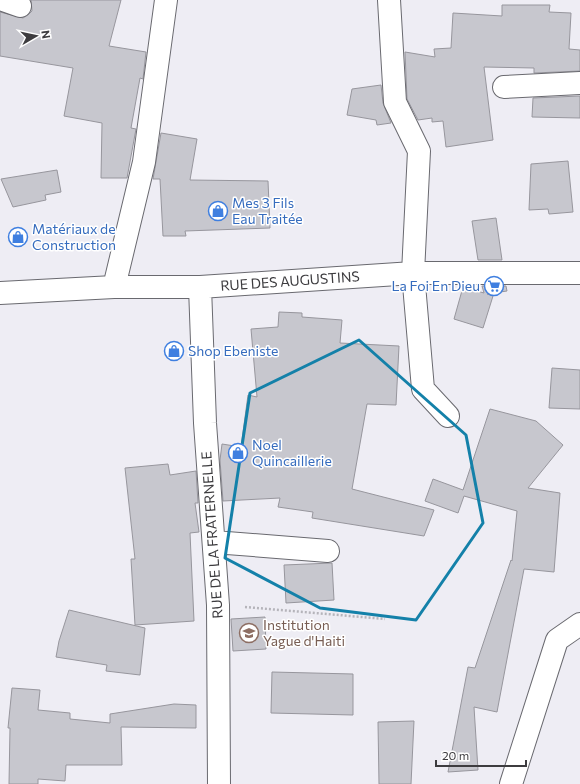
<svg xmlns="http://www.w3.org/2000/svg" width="580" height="784" viewBox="0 0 580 784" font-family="Commissioner,sans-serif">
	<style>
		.building { fill: #c7c7ce; stroke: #97969d }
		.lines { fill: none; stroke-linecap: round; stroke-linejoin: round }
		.street-casing { stroke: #69696f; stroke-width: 24 }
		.path { stroke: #b5b4ba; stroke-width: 2.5; stroke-dasharray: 2 2; stroke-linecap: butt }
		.street { stroke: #fff; stroke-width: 22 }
		.marked { fill: none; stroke: #1481a9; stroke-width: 3; stroke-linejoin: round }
		.labels { text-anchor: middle; stroke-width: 3; stroke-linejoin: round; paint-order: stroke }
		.shop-label { font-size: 14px; fill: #366cbe; stroke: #fff; text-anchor: start }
		.street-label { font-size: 14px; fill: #3d3c3f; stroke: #fff }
		.education-label { font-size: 14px; fill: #785e54; stroke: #fff; text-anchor: start }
	</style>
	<rect width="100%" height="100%" fill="#eeedf4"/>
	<path class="building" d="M31,0H121L109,46L146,52L143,79L140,78L131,128L136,129L127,178H101L102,123L64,116L73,68L0,56V12L23,18L28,15L32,11Z
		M502,5H550L549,12L571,13L569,49L580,50V71L534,73V68L484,67L493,140L446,147L443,121L432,122V118L418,120L407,99L405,52L435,57L434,49L451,48L453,13L502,16Z
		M381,85L383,103L391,123L377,125L376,120L347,115L352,89Z
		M580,96V118L532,117L533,98Z
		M161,133L197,139L190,180L268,181L270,228L185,231L186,236H163L160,179H153Z
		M568,161L573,212L549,214L548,209L529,210L531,164Z
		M57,170L61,192L45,195L46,200L13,207L1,179Z
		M496,218L502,260H478L472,221Z
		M482,286H506L507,291L487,294L493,296L483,328L454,319L463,287L484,293Z
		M279,312L302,313V317L342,320L340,343L399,346L396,405L367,404L352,489L434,510L424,536L312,518L313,512L278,507L280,498L223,501L220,460L222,444L241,447L248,395L257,397L251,329L278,327Z
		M552,368L580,370V409L549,408Z
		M490,409L536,421L563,445L528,488L560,493L554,572L524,569L497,712L474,707L478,770L448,772L468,667L475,668L511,560L512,561L517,511L464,496L458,513L425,501L433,479L463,490Z
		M168,464L170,475L196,471L198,503H195L199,532L190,533L194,621L135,625L131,559H135L125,468Z
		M332,563L334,600L286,603L284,565Z
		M69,610L145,628L140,675L106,671L107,665L56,657L59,641Z
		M265,617L266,649L233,651L231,619Z
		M272,672L353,674V715L271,713Z
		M12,688L40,690L38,710L70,713V719L110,723V714L174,704L196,705V728L121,727L122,765H66L65,781L38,779V784H9L10,728H8Z
		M414,721L411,784H379L378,722Z"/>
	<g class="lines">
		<g class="street-casing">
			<path id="street" d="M3,0L20,6
				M389,0L395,102L419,151L413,273L423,389L448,416
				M504,87L580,83
				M114,287L144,162L166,0
				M200,287L205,423L218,605L219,784
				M0,293L114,287H200L413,273H580
				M214,542L328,551
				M511,784L557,640L580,624"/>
		</g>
		<path class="path" d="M245,607L385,619"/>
		<use href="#street" class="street"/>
	</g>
	<path class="marked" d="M359,340L466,435L483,523L416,620L320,608L225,558L250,393Z"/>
	<defs>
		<g id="shop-ring" transform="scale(1)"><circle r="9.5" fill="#fff" stroke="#3f7fe0" stroke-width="1.5"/><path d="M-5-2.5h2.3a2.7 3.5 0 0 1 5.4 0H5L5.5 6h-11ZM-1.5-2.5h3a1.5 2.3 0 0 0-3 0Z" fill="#3f7fe0"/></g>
		<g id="supermarket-ring" transform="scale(1)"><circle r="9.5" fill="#fff" stroke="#3f7fe0" stroke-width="1.5"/><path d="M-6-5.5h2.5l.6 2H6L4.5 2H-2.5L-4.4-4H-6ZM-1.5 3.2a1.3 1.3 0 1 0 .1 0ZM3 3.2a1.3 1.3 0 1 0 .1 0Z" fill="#3f7fe0"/></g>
		<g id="school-ring" transform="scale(1)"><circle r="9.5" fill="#fff" stroke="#8d6e63" stroke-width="1.5"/><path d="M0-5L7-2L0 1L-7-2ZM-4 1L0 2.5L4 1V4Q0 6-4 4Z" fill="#8d6e63"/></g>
	</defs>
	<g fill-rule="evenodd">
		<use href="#shop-ring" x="218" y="211"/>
		<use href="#shop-ring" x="18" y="237"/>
		<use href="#supermarket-ring" x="494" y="286"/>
		<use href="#shop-ring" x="174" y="351"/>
		<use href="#shop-ring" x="238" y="453"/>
		<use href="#school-ring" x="249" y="633"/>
	</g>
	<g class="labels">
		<g class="shop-label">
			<text x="232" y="208">Mes 3 Fils<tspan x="232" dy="16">Eau Traitée</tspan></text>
			<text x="32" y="234">Matériaux de<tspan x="32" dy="16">Construction</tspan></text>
			<text x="480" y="291" text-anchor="end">La Foi En Dieu</text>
			<text x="188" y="356">Shop Ebeniste</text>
			<text x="252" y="450">Noel<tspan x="252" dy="16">Quincaillerie</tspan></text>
		</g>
		<g class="street-label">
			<text transform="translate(290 281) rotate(-4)" y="5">RUE DES AUGUSTINS</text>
			<text transform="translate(212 535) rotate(-94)" y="5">RUE DE LA FRATERNELLE</text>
		</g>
		<g class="education-label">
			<text x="263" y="630">Institution<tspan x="263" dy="16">Yague d'Haiti</tspan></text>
		</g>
	</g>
	<g transform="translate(36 36) rotate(81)" stroke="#ffffff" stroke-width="3" paint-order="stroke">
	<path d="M0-3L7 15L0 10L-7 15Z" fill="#3d3c3f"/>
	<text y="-6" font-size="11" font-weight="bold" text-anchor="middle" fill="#3d3c3f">N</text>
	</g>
	<path d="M436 760v6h90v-6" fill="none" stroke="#3d3c3f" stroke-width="2"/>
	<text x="442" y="760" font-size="12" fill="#3d3c3f" stroke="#ffffff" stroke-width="3" paint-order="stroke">20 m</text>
</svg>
